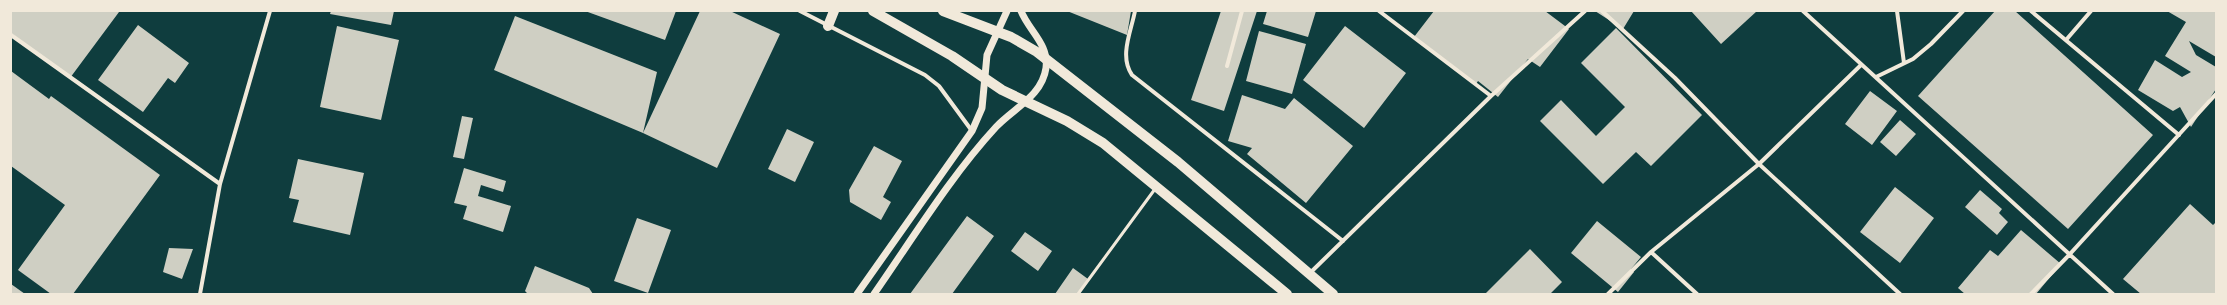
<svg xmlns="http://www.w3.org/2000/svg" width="2227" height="305" viewBox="0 0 2227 305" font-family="Arial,sans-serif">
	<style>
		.building { fill: #cfcfc3 }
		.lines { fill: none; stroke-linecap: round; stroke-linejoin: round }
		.service { stroke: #f1e9da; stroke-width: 3 }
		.minor { stroke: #f1e9da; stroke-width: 4 }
		.tertiary { stroke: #f1e9da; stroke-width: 7 }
		.primary { stroke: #f1e9da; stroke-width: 10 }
	</style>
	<rect width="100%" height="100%" fill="#0f3d3e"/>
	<path class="building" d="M11,11H117L119,12L70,78L11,33Z
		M331,11H394L391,25L330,14Z
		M585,11H676L665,40Z
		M700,11H730L780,34L717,168L643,133L494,70L515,16L657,72L643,133Z
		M1067,11H1131L1127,35Z
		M1221,11H1257L1224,111L1191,100Z
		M1267,11H1316L1308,37L1263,24Z
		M1434,11H1545L1569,29L1540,67L1528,59L1498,97L1478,81L1476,84L1414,37Z
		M1595,11H1634L1623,29Z
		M1691,11H1757L1721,44Z
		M1995,11H2015L2153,135L2068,229L1918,96Z
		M2167,11H2216V57L2189,41L2196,55L2216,67V89L2191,127L2180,107L2173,111L2138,90L2155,60L2182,77L2191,72L2165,56L2186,22Z
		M138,25L189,63L175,83L168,78L143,112L98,80Z
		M337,26L399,40L381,120L320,107Z
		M1345,26L1406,73L1364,128L1303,80Z
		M1616,28L1702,115L1651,166L1636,152L1603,184L1540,121L1561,100L1596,136L1625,107L1581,63Z
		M1259,31L1306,44L1292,94L1246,81Z
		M11,71L49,99L51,96L160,175L73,294H51L18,270L65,205L11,166Z
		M1870,91L1897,111L1872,145L1845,124Z
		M1242,95L1285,109L1294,98L1353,146L1306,203L1247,154L1252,148L1228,141Z
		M462,116L473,118L464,159L453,157Z
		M1900,120L1916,134L1896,156L1880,142Z
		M787,129L814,142L795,182L768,169Z
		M874,146L902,161L883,197L891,202L881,220L850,202L849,190Z
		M298,159L364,173L350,235L293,222L299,200L289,198Z
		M464,168L506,181L503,192L481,185L478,196L511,206L503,232L463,219L467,206L454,203Z
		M1895,187L1934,218L1900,263L1860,232Z
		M1980,190L2002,209L1999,213L2008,222L1997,235L1965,207Z
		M2190,204L2213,225L2216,222V294H2141L2123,279Z
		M967,216L994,236L952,294H910Z
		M637,218L671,230L648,293L614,281Z
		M1597,221L1641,257L1631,269L1634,272L1618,292L1571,253Z
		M2021,230L2061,264L2036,294H1965L1958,288L1990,250L1998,256Z
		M1025,232L1052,251L1038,271L1011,251Z
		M169,248L193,249L182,279L163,272Z
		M1530,249L1562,282L1550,294H1485Z
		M535,266L589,288L593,294H528L525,291Z
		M1073,268L1088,279L1077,294H1055Z
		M11,284L25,294H11Z"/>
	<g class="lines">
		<path class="service" d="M1078,294L1155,189"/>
		<path class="minor" d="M800,11L925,75L939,86L972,131
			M1135,11C1131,32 1119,56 1132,75L1343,241
			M1379,11L1491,96
			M1602,11L1675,78L1759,164L1900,294
			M1803,11L2113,294
			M1897,11L1904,63
			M2031,11L2179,135
			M11,35L220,184
			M2066,40L2091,11
			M1227,66L1242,11
			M1876,77L1913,59L1931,44L1963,11
			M1651,252L1697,294
			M1310,273L1491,96L1585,11
			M200,294L220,184L270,11
			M1608,294L1651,252L1759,164L1861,65
			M2031,294L2069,255L2216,94"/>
		<path class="tertiary" d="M857,294L972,131L982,108L987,55L1007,11
			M874,294C913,238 950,177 996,127C1014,108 1042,96 1046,68C1049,44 1029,31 1021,11"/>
		<path class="primary" d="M873,11L952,56L1002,90L1067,121L1103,143L1287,294
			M943,11L1011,37L1037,52L1178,162L1333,294
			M828,26L834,11"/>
	</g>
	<rect width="2227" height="305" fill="none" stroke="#f1e9da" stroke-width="24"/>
</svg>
